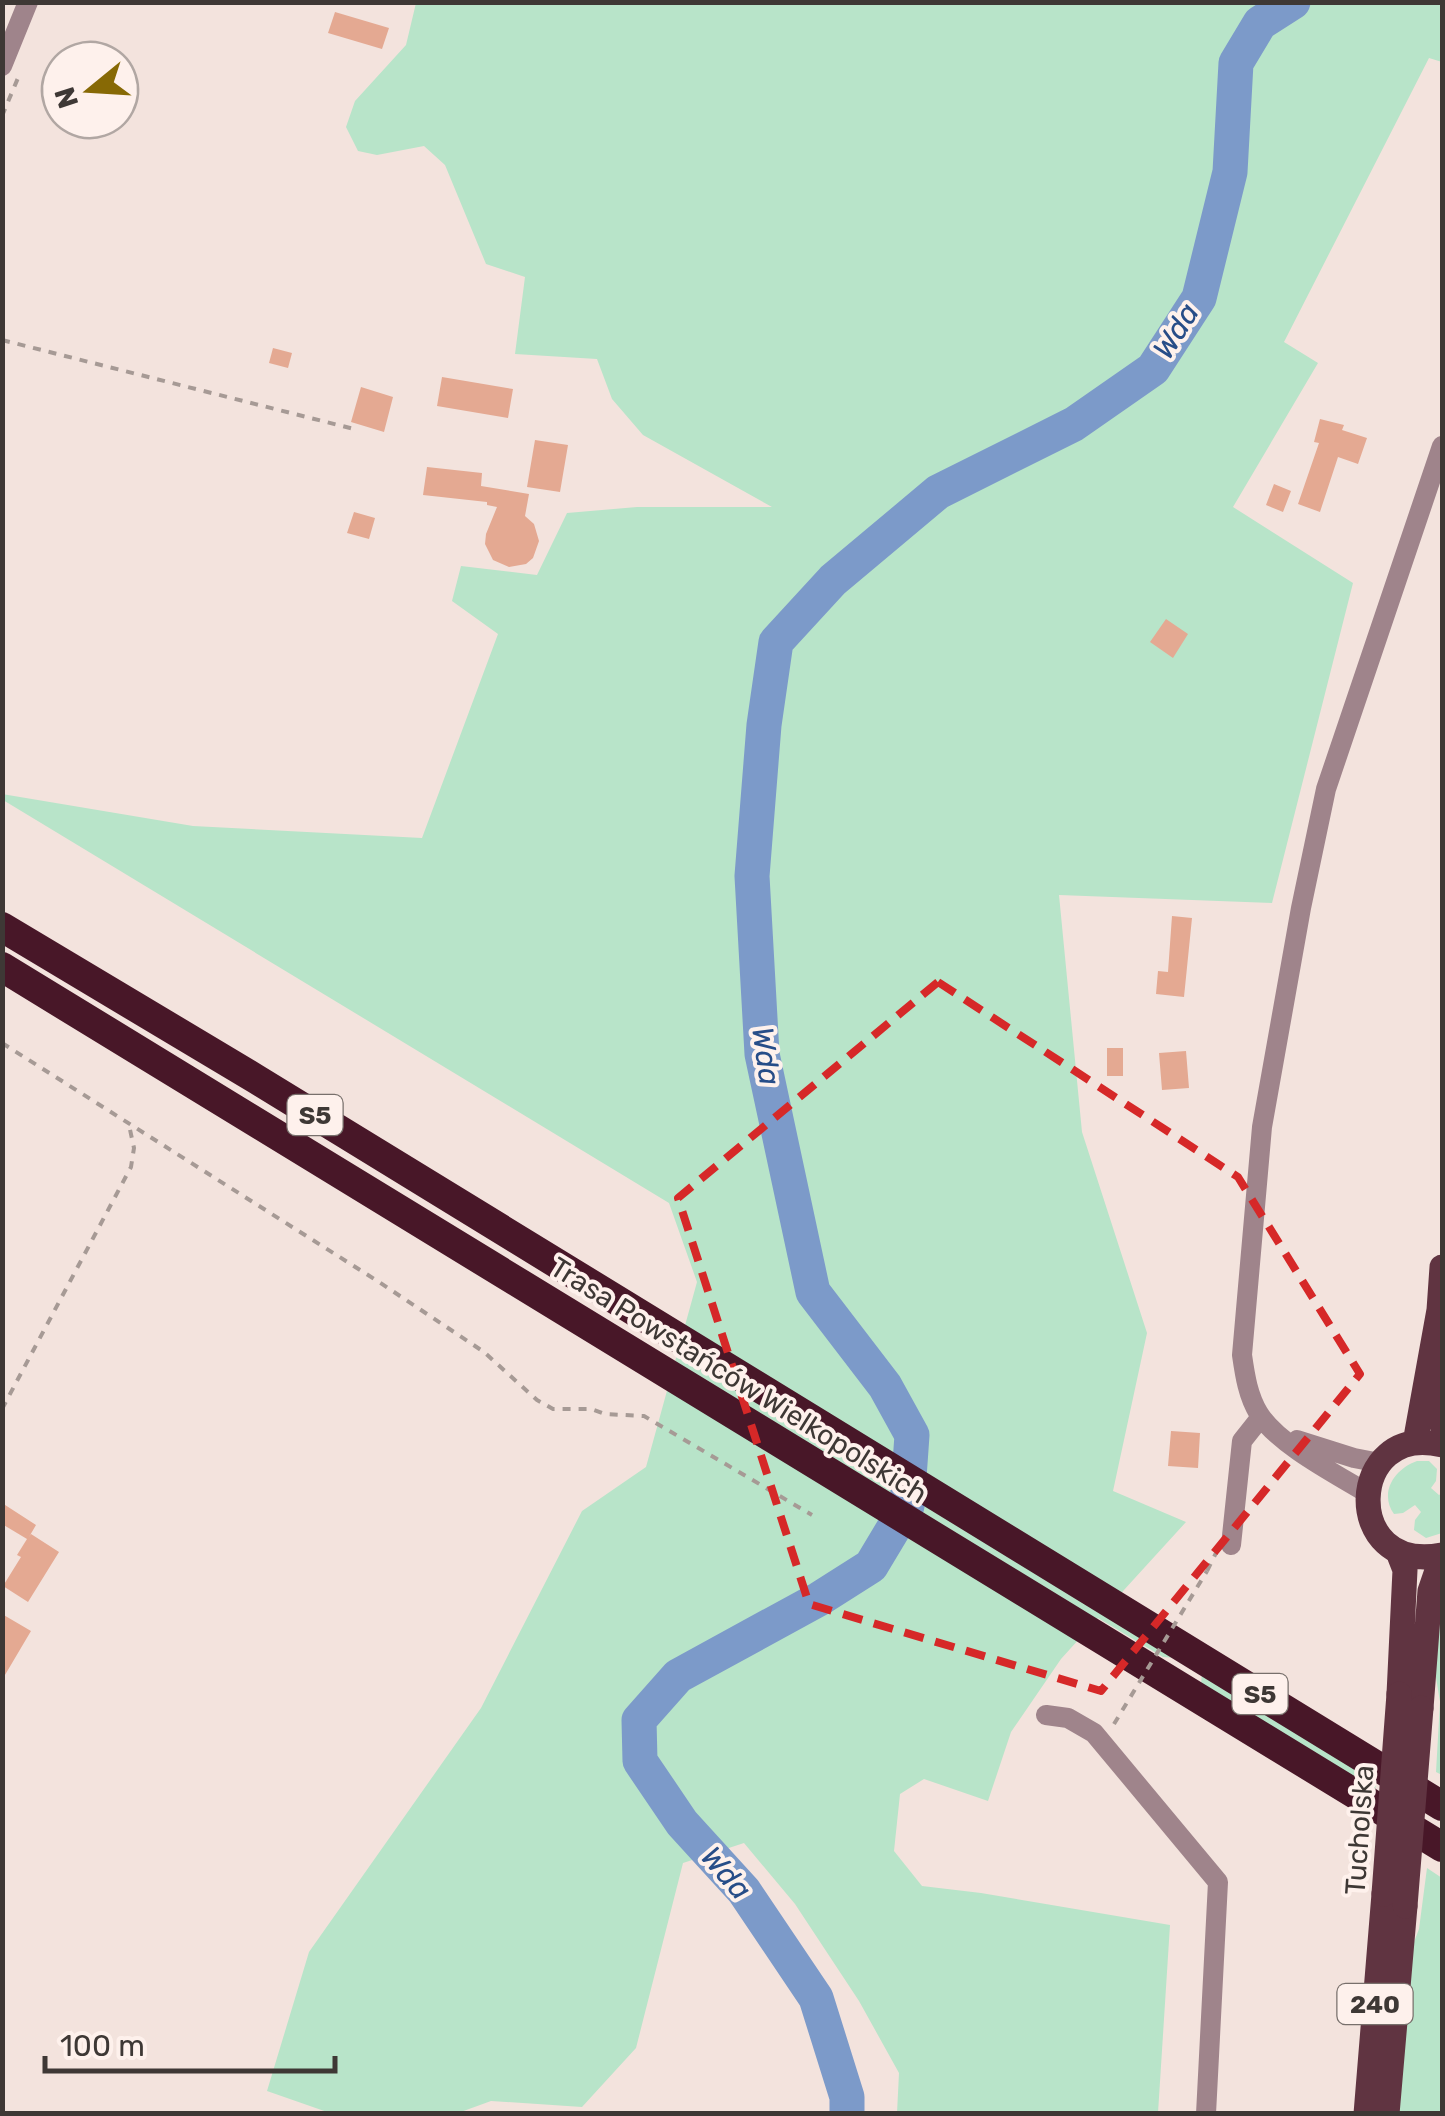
<svg xmlns="http://www.w3.org/2000/svg" width="1445" height="2116" viewBox="0 0 1445 2116" font-family="Rubik,sans-serif">
	<style>
		.green { fill: #b8e4c9 }
		.lines { fill: none; stroke-linecap: round; stroke-linejoin: round }
		.river { stroke: #7c9ac9; stroke-width: 35 }
		.building { fill: #e4a992 }
		.path { stroke: #a69a95; stroke-width: 4; stroke-dasharray: 8 8; stroke-linecap: butt }
		.minor { stroke: #9f848b; stroke-width: 20 }
		.major { stroke: #603441; stroke-width: 25 }
		.highway { stroke: #481728; stroke-width: 30 }
		.path-bridge { stroke: #a69a95; stroke-width: 4; stroke-dasharray: 8 8; stroke-linecap: butt }
		.major-bridge { stroke: #603441; stroke-width: 25 }
		.marked { fill: none; stroke: #d62828; stroke-width: 8; stroke-dasharray: 20 12; stroke-linejoin: round }
		.labels { text-anchor: middle; stroke-width: 8; stroke-linejoin: round; paint-order: stroke }
		.shield { fill: #fef1ec; stroke: #78706c; stroke-width: 2.5 }
		.shield-label { font-size: 25px; font-weight: bold; fill: #3e3835 }
		.street-label { font-size: 28px; fill: #3e3835; stroke: #fef1ec }
		.water-label { font-size: 30px; font-style: italic; fill: #274d88; stroke: #fef1ec }
	</style>
	<rect width="100%" height="100%" fill="#f3e3dd"/>
	<path class="green" d="M416,3H1442V62L1429,58L1284,342L1318,363L1233,507L1353,583L1272,903L1059,895L1082,1132L1147,1333L1113,1491L1186,1522L1103,1613L1176,1658L1163,1657L1098,1618L1061,1659L1011,1732L988,1801L924,1779L900,1794L894,1851L922,1886L981,1893L1170,1925L1158,2113H897L899,2073L859,2001L795,1904L744,1843L683,1863L636,2048L582,2107L491,2101L458,2113H330L267,2091L309,1952L481,1708L582,1511L646,1467L697,1282L669,1203L3,800L2,794L193,826L422,838L498,634L452,601L461,566L537,575L567,513L637,507H772L643,435L612,399L597,359L515,354L525,277L486,264L445,165L424,146L377,155L358,151L346,127L355,101L406,45Z
		M1417,1461H1429L1437,1469L1436,1481L1431,1488L1439,1495L1442,1493V1533L1426,1538L1414,1530L1415,1520L1421,1512L1415,1505L1403,1513L1394,1514C1379,1493 1394,1469 1417,1461Z
		M1442,1580V1775L1436,1772L1440,1702L1434,1665Z
		M1202,1671L1377,1776L1375,1791L1201,1685Z
		M1427,1868L1442,1878V2113L1397,2114L1409,1955L1419,1929Z"/>
	<g class="lines">
		<path class="river" d="M847,2114V2097L816,1998L744,1891L682,1823L640,1761L639,1720L678,1676L819,1599L871,1566L907,1506L912,1435L885,1386L813,1292L762,1054L752,876L764,725L776,642L833,580L938,492L1074,424L1153,369L1199,298L1230,172L1236,63L1260,23L1293,2"/>
	</g>
	<path class="building" d="M335,12L389,28L382,49L328,33Z
		M273,348L292,353L288,368L269,363Z
		M442,377L513,389L508,418L437,406Z
		M361,387L393,397L384,432L351,422Z
		M1320,419L1344,425L1342,430L1367,438L1358,464L1338,457L1320,512L1298,504L1319,443L1314,442Z
		M535,440L568,445L560,492L527,487Z
		M427,467L482,473L481,486L529,494L525,516L534,524L539,541L533,558L526,564L509,567L493,560L485,544L486,534L497,507L487,505V502L423,495Z
		M1274,484L1291,491L1283,512L1266,505Z
		M354,512L375,518L369,539L347,533Z
		M1166,619L1188,634L1173,658L1150,642Z
		M1172,916L1192,918L1184,997L1156,994L1158,971L1168,972Z
		M1107,1048H1123V1076H1107Z
		M1186,1051L1189,1088L1162,1090L1159,1053Z
		M1171,1431L1200,1433L1198,1468L1168,1466Z
		M2,1503L36,1525L29,1537L31,1534L59,1552L28,1602L3,1586L21,1557L17,1555L27,1539L2,1524Z
		M2,1614L31,1631L2,1680Z"/>
	<g class="lines">
		<path class="path" d="M2,116L18,78
			M2,340L354,429
			M2,1043L379,1282L484,1352L537,1400L553,1409H591L605,1414L644,1416L812,1515
			M2,1409L131,1167L134,1148L129,1125
			M1207,1571L1216,1553"/>
		<path class="minor" d="M2,66L28,2
			M1297,1440L1354,1458L1380,1463
			M1367,1493C1336,1474 1279,1445 1259,1414C1248,1396 1245,1376 1242,1355L1262,1127L1301,908L1326,789L1442,446
			M1231,1545L1242,1441L1261,1417
			M1046,1715L1068,1718L1094,1733L1218,1882L1206,2114"/>
		<path class="major" d="M1442,1365V1425
			M1415,1443L1439,1310L1442,1267
			M1442,1445C1347,1421 1340,1575 1442,1555
			M1398,1552L1405,1570L1399,1694
			M1421,1708L1430,1591L1442,1556
			M1366,2114L1384,1894
			M1387,2114L1405,1906"/>
		<path class="highway" d="M2,927L256,1079L1442,1806
			M2,967L1442,1847"/>
		<path class="path-bridge" d="M1114,1724L1207,1571"/>
		<path class="major-bridge" d="M1384,1894L1399,1694
			M1405,1906L1421,1708"/>
	</g>
	<path class="marked" d="M938,982L1238,1177L1360,1374L1101,1691L809,1604L678,1198Z"/>
	<g class="labels">
		<g class="shield">
			<rect x="287.5" y="1095" width="55" height="40" rx="8"/>
			<rect x="1232.5" y="1674" width="55" height="40" rx="8"/>
			<rect x="1337.5" y="1984" width="75" height="40" rx="8"/>
		</g>
		<g class="shield-label">
			<text x="315" y="1124">S5</text>
			<text x="1260" y="1703">S5</text>
			<text x="1375" y="2013">240</text>
		</g>
		<g class="street-label">
			<text transform="translate(739 1380) rotate(32)" y="10">Trasa Powstańców Wielkopolskich</text>
			<text transform="translate(1359 1830) rotate(-86)" y="10">Tucholska</text>
		</g>
		<g class="water-label">
			<text transform="translate(1176 331) rotate(-58)" y="10">Wda</text>
			<text transform="translate(766 1056) rotate(82)" y="10">Wda</text>
			<text transform="translate(726 1873) rotate(49)" y="10">Wda</text>
		</g>
	</g>
	<rect width="1445" height="2116" fill="none" stroke="#3e3835" stroke-width="10"/>
	<g transform="translate(90 90) rotate(252)"><circle r="48" fill="#fef1ec" stroke="#b1a7a3" stroke-width="2.5"/>
	<path d="M0-8L18 38L0 25L-18 38Z" fill="#876905"/>
	<text y="-15" font-size="28" font-weight="bold" text-anchor="middle" fill="#3e3835">N</text>
	</g>
	<path d="M45 2056v15h290v-15" fill="none" stroke="#3e3835" stroke-width="5"/>
	<text x="60" y="2056" font-size="30" fill="#3e3835" stroke="#fef1ec" stroke-width="8" paint-order="stroke">100 m</text>
</svg>
